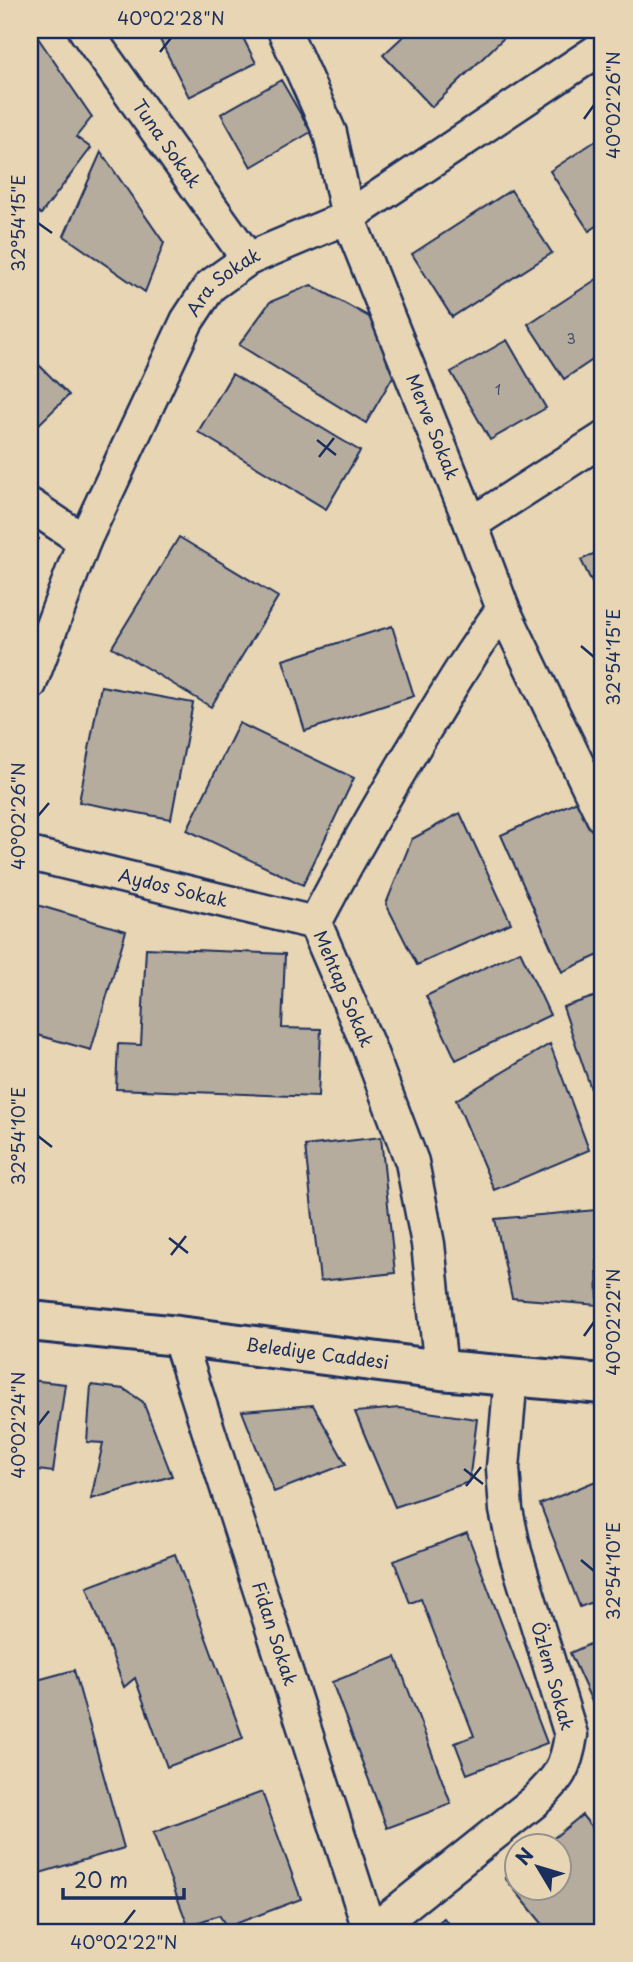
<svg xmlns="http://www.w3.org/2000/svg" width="633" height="1962" viewBox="0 0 633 1962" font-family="'Playpen Sans',sans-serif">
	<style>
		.building { fill: #b5ac9e; stroke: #1b2f5e; stroke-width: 2 }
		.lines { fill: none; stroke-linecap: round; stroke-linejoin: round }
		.minor-casing { stroke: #1b2f5e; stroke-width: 37 }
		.tertiary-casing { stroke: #1b2f5e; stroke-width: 44 }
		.minor { stroke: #e8d5b3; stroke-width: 32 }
		.tertiary { stroke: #e8d5b3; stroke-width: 38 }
		.ticks { fill: none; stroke: #1b2f5e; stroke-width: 2.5 }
		.labels { text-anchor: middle; stroke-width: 7; stroke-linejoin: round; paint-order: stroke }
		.number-label { font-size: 14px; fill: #424e6e }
		.street-label { font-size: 18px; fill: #1b2f5e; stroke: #e8d5b3 }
		.neatline { fill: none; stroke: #1b2f5e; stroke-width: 2.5 }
		.ticks-label { font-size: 18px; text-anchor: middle; fill: #1b2f5e }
	</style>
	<rect width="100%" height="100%" fill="#e8d5b3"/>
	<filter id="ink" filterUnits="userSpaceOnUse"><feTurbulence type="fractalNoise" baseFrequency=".0143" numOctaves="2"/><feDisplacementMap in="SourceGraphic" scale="14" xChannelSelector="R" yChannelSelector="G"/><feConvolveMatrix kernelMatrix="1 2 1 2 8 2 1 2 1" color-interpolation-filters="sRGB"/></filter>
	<g filter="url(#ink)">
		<path class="building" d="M155,30H239L256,63L189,97Z
			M410,30H512L432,107L383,55Z
			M34,32L92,117L76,137L91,148L41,214L30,206V38Z
			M281,80L311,132L251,167L221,114Z
			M603,136V222L589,231L550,171Z
			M101,152L164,243L145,292L64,236Z
			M511,190L552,253L452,317L412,254Z
			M603,275V353L564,379L528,324Z
			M311,285L377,321L395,373L366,423L239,345L270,302Z
			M507,340L546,408L490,440L451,372Z
			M30,356L69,395L30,433Z
			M232,374L360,451L326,509L198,432Z
			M30,532L39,539L30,552Z
			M179,537L278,597L211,707L112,647Z
			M603,549V605L581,560Z
			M392,626L414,696L305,731L283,660Z
			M101,686L193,703L171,819L79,802Z
			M239,723L354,778L303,885L187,830Z
			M586,797L603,836V953L562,972L501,835Z
			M460,813L511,923L417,965L386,904L412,839Z
			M30,903L126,931L91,1050L30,1033Z
			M146,948L285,954L282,1028L321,1029L318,1097L116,1089L118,1044L141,1045Z
			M520,951L550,1015L456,1060L426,996Z
			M603,994V1124L563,1007Z
			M550,1044L589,1150L494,1190L456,1100Z
			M381,1137L395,1273L320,1281L305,1146Z
			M596,1210L598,1305L512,1298L495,1219Z
			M30,1380L65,1384L53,1472L30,1469Z
			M91,1385L124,1389L143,1402L172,1476L91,1499L103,1443L87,1442Z
			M313,1405L346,1464L274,1492L242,1411Z
			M399,1408L477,1419L469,1482L395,1507L355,1412Z
			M603,1478V1598L580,1607L540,1504Z
			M467,1533L547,1743L467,1774L455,1743L474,1736L421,1599L410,1603L394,1561Z
			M175,1554L243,1738L167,1767L135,1678L124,1687L87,1587Z
			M603,1638V1726L570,1653Z
			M396,1657L451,1804L387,1828L332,1682Z
			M74,1670L124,1848L30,1876V1682Z
			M262,1792L301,1899L227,1927L219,1915L188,1926L153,1833Z
			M582,1815L603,1841V1932H549L505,1878L518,1868V1888H560V1846H544Z
			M444,1918L455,1932H427Z"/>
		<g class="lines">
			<g class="minor-casing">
				<g id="minor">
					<path id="s1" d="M85,30L248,259"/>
					<path id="s2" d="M284,30L330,133L348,217L471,524L503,609L603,817"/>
					<path d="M30,505L84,541"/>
					<path d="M471,524L603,439"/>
					<path id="s3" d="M30,684L84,541L187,321L210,286L248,259L348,217L603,47"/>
					<path id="s4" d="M30,854L315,923"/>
					<path id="s5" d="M178,1336L370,1932"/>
					<path d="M441,1370L428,1244L412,1162L369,1048L315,923C344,867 375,813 407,759C438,708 467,657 503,609"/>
					<path d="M371,1932L534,1802C558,1779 566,1769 571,1735L515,1552L506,1510L503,1468L511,1376"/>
				</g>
			</g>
			<g class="tertiary-casing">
				<g id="tertiary">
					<path id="s6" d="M30,1321L178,1336L441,1370L603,1384"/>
				</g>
			</g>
			<use href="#minor" class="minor"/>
			<use href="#tertiary" class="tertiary"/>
		</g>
	</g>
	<path class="ticks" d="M160,52L171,38M584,119L594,105M38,223L52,233M317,440L336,455M319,457L334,438M581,646L594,657M38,816L49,803M38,1136L52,1147M169,1238L188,1253M171,1255L186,1236M584,1336L594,1322M38,1425L49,1411M464,1469L483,1484M466,1486L481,1467M581,1560L594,1571M124,1924L135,1910"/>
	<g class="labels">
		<g class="number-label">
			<text x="571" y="344">3</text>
			<text x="498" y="395">1</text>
		</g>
		<g class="street-label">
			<text dy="6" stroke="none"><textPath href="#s1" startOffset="140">Tuna Sokak</textPath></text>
			<text dy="6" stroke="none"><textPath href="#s3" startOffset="450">Ara Sokak</textPath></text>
			<text dy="6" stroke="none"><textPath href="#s2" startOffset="425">Merve Sokak</textPath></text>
			<text dy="6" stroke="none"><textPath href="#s4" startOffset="147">Aydos Sokak</textPath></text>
			<text transform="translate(343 989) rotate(67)" y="6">Mehtap Sokak</text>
			<text dy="6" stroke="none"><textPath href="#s6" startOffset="289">Belediye Caddesi</textPath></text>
			<text dy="6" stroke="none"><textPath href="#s5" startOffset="313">Fidan Sokak</textPath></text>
			<text transform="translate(552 1676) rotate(74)" y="6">Özlem Sokak</text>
		</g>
	</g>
	<rect width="633" height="1962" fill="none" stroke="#e8d5b3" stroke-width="77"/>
	<g transform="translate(538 1867) rotate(308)"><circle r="33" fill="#e8d5b3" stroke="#969391" stroke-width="2"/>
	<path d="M0-5L12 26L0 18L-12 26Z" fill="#1b2f5e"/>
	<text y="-10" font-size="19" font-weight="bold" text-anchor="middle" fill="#1b2f5e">N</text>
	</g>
	<path d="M63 1888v10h121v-10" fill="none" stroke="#1b2f5e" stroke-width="3.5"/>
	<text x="74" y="1888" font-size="21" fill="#1b2f5e" stroke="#e8d5b3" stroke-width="5" paint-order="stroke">20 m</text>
	<rect x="38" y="38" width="556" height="1886" class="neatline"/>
	<g class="ticks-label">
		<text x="171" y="25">40°02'28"N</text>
		<text transform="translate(614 105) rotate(-90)" y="6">40°02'26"N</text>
		<text transform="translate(19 223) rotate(-90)" y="6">32°54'15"E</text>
		<text transform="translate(614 657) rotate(-90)" y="6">32°54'15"E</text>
		<text transform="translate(19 816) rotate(-90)" y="6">40°02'26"N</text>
		<text transform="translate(19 1136) rotate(-90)" y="6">32°54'10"E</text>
		<text transform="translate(614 1322) rotate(-90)" y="6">40°02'22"N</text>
		<text transform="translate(19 1425) rotate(-90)" y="6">40°02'24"N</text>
		<text transform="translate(614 1571) rotate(-90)" y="6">32°54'10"E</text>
		<text x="124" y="1949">40°02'22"N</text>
	</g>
</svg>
